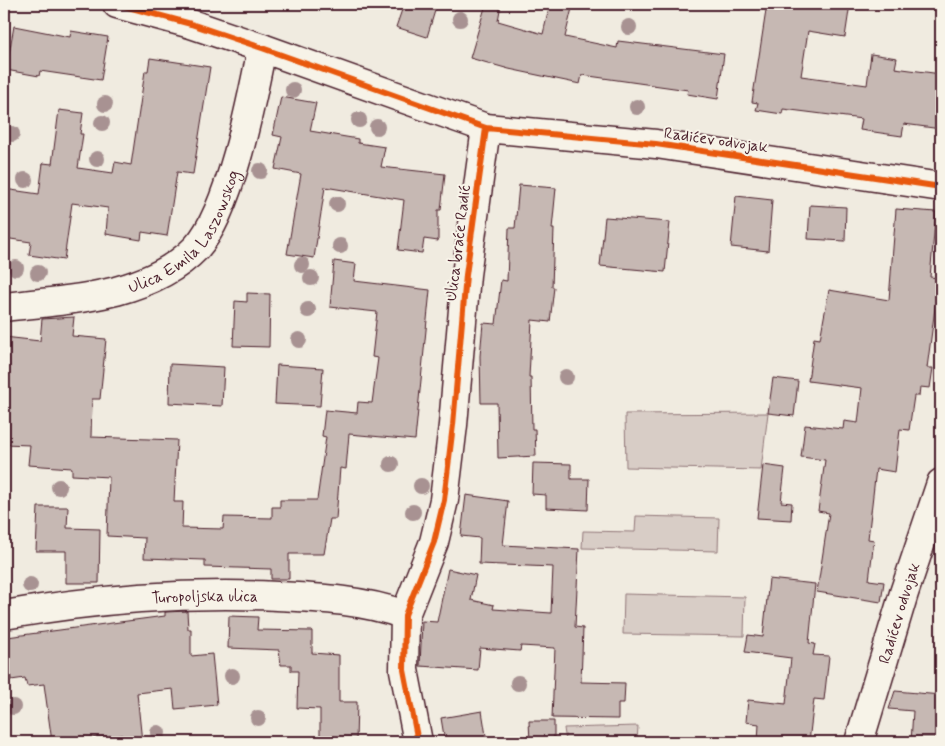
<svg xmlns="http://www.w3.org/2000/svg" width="945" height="746" viewBox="0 0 945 746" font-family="Mynerve,sans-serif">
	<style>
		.green { fill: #d8cdc6; stroke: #917678 }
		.building { fill: #c6b8b3; stroke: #4a1f2b }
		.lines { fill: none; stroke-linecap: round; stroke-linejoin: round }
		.minor-casing { stroke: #4a1f2b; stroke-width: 31 }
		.minor { stroke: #f7f3e8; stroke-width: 28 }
		.cycleway-casing { stroke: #f7f3e8; stroke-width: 9 }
		.cycleway { stroke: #e8590c; stroke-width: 6 }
		.tree { fill: #a89292 }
		.labels { text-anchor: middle; stroke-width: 4; stroke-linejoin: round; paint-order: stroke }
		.street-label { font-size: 16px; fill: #4a1f2b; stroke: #f7f3e8 }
	</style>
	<rect width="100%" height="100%" fill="#f0ebe0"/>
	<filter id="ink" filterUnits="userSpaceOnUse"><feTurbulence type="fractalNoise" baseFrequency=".02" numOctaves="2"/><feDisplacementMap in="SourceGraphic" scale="10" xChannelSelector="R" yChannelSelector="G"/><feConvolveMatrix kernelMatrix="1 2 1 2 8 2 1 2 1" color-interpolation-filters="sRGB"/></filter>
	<g filter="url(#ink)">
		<path class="green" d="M768,413L761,470L626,467L625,414Z
			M636,516L719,518L718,551L582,548L583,531L635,532Z
			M624,594L745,597L744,636L623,634Z
			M638,726L637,742H566L564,728Z"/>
		<path class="building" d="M404,4H437L427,37L396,27Z
			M486,4H501L498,21L543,34L550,4H573L565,37L617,48L618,41L724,54L718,99L687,94L688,90L582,75L580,84L509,69L470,58Z
			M767,4H850L845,37L808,31L801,76L867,85L871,54L897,58L895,68L941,74V129L904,124L902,136L860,130L862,119L783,109L782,114L756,110L758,103L752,102Z
			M14,26L70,37L71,31L108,37L101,80L40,71L39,76L6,70Z
			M150,58L210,67L193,174L177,172L167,236L142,232L141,240L106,234L108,208L72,203L64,260L29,255L31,242L4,238V189L39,194L43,163L52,164L59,110L83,113L80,134H83L78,168L113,173L115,162L131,165L145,71H148Z
			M281,97L316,103L310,131L358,139V143L385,147L381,167L445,174L441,210H438V241L424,239L422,253L398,250L404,200L325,187L314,258L287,254L301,174L275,169L282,137L273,135Z
			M519,185L556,188L552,229H554L552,287H554L550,322L532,320L529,377H531L532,429H535L536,456L498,458L497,403H481L480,356L483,323L496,324L501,280L507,281L509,228H515Z
			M736,196L772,200L768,251L731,247Z
			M810,205L846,207L845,241L808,239Z
			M896,209L936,212L930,277L939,278L927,368H933L930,388L920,387L919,396H914L909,430L900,429L895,472L876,469L868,539L874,540L869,580L884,582L881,602L817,592L829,513L818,511L825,460L801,457L805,425L843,429L844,421L858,423L862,388L808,381L814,338L820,339L829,290L889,300Z
			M605,217L670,222L665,272L600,266Z
			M334,261L356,264L354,281L430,290L415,440L349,434L346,469L340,468L336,519H330L324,554H289V579H271V569L205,567V560L144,558L145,538L107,536L109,477L72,475V468L28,465L30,445L4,444V337L40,341L42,319L74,317L72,336L106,339L100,399H92L91,437L177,440L174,502H183L182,528L223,529L224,517L272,518V507H280V500H317L326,437L322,436L325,410L357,413L358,402L372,403L378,358L372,357L377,312L330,307Z
			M247,293L270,294L269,347L233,346L235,301L247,302Z
			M170,364L224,367L222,406L169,403Z
			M277,365L323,368L320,406L275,404Z
			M773,378L798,381L794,416L768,413Z
			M533,463L571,464V479H589L588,510L546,508V495L532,494Z
			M763,465L785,468L781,502L792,503L791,520L757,518Z
			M466,495L508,501L503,545L579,549L575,627L583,628L581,682L625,683L624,703H618V719L552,718L555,648L521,646L520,651L480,648L478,670L420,666L422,621L437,622L448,569L476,575L471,600L494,605L493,609L551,613L553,567L479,564L480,538L461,536Z
			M38,507H68L67,528L100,529L99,583H66V551H36Z
			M769,579L815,584L809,643L815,644L813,655L829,656L824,700L814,699L809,742H758L759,724L746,722L748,700L786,704L791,658L745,652L748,635L763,637Z
			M187,611L188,629H191V656L212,654L217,705L175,709L173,689L137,693L142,742H122V735L52,742L44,684L27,686L25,678L11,680L7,637L165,616V612Z
			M229,616L258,617L257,630L312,631V653L339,655V702H357L356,742H320V709L297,708L298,671H291V665H281L279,650L228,648Z
			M895,691L941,695V742H911L913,711L889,709Z
			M482,711L487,742H445L441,718Z
			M529,721H554V742H530Z"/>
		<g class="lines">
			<g class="minor-casing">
				<g id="minor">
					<path d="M117,4L191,24L262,48L486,128L656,144L941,187"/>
					<path id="s1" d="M4,307C41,303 80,300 116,291C145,283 175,270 196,248C230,212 252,99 262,48"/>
					<path id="s2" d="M4,615C97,599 182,592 277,596C321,598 363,600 405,615"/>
					<path d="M418,742L404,670L405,615L434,542L444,500L453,425L466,275L486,128"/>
					<path id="s3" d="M859,742L904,593L941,483"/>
				</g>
			</g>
			<use href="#minor" class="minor"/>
			<g class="cycleway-casing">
				<path id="cycleway" d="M117,4L191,24L262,48L486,128L656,144L941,187
					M418,742L404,670L405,615L434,542L444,500L453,425L466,275L486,128"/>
			</g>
			<use href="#cycleway" class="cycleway"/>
		</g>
		<g class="tree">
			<circle cx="460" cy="19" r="8"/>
			<circle cx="629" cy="27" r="8"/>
			<circle cx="293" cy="90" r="8"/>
			<circle cx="105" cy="104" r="8"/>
			<circle cx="637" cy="107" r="8"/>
			<circle cx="359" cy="120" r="8"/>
			<circle cx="102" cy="123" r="8"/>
			<circle cx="377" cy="127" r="8"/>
			<circle cx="12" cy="134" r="8"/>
			<circle cx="97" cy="159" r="8"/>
			<circle cx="260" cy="171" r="8"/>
			<circle cx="25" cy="180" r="8"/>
			<circle cx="337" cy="204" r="8"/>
			<circle cx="340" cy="246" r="8"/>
			<circle cx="302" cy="265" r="8"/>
			<circle cx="16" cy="268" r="8"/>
			<circle cx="38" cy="273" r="8"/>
			<circle cx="311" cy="278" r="8"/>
			<circle cx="308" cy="310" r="8"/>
			<circle cx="299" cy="340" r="8"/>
			<circle cx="566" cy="377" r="8"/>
			<circle cx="391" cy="464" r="8"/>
			<circle cx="421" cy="486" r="8"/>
			<circle cx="59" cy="487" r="8"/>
			<circle cx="413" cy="512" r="8"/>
			<circle cx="30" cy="585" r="8"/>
			<circle cx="232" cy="676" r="8"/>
			<circle cx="518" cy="683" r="8"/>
			<circle cx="13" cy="707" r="8"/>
			<circle cx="258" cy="718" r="8"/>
			<circle cx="158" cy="733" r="8"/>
		</g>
	</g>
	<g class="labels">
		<g class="street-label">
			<text transform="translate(716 139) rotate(8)" y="6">Radićev odvojak</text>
			<text dy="6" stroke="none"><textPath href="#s1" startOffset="209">Ulica Emila Laszowskog</textPath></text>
			<text transform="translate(457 243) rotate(-83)" y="6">Ulica braće Radić</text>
			<text dy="6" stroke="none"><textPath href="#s2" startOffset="202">Turopoljska ulica</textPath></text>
			<text dy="6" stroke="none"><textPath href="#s3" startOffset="135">Radićev odvojak</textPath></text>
		</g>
	</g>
	<rect width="945" height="746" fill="none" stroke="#f7f3e8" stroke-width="20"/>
	<rect x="10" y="10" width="925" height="726" fill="none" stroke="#4a1f2b" stroke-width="2" filter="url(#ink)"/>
</svg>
